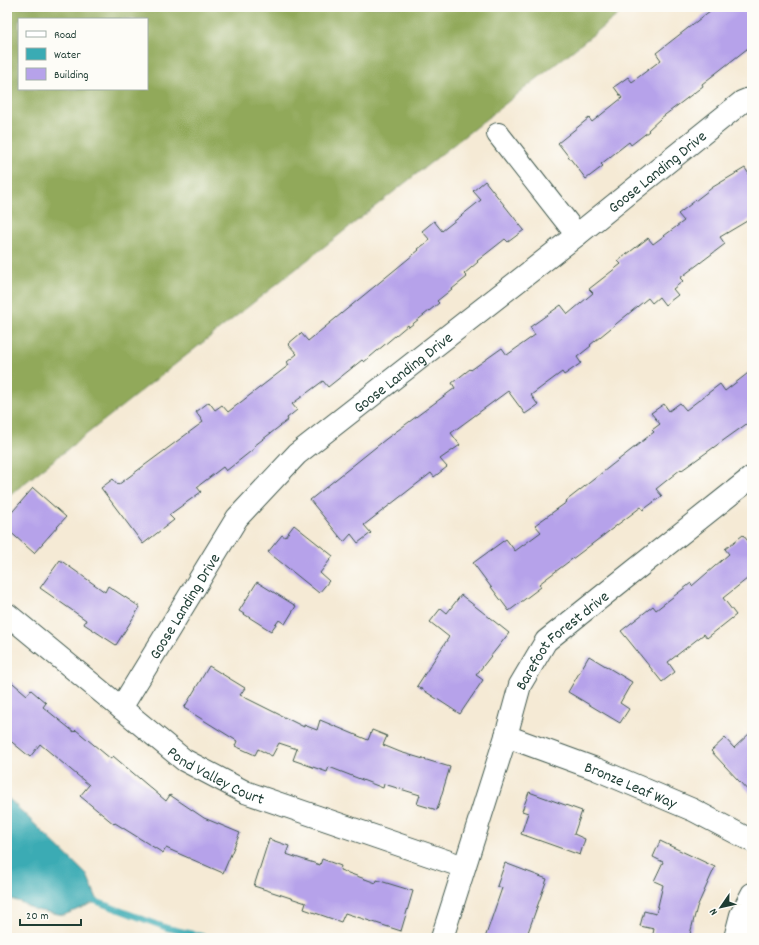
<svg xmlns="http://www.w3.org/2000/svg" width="759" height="945" viewBox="0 0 759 945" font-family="Dekko,sans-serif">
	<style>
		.forest { fill: #91a95a; stroke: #587347; fill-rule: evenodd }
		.water { fill: #3aabb4; stroke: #2c7474 }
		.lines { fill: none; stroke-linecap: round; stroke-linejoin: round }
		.stream { stroke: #3aabb4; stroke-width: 6 }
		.building { fill: #b6a2ea }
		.street-casing { stroke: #3f574c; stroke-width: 24 }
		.street { stroke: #fff; stroke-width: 22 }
		.labels { text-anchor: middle; stroke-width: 4; stroke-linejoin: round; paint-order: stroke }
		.street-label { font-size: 16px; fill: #1f3d34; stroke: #fdfcf7 }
	</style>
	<rect width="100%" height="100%" fill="#fdfcf7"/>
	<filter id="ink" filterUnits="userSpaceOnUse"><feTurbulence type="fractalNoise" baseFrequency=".025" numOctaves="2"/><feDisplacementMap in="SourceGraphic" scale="8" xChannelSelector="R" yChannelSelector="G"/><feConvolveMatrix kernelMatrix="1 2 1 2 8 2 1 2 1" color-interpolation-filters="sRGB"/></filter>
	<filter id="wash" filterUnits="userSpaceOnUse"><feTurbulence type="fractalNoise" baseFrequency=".012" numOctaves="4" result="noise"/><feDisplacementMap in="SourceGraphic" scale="16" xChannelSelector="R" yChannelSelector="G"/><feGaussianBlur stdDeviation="0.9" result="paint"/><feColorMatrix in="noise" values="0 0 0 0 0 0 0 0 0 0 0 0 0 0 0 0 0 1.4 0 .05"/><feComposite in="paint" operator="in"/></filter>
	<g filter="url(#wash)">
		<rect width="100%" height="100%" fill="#f5ead5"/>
		<path class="forest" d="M7,7H628L7,497ZM19,19H147V89H19Z"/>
		<path class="water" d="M7,797L87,875L98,901L64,915L35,910L20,902L7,898Z"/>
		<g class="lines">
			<path class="stream" d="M90,899L167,928L210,938"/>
		</g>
		<g id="blocks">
			<path class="building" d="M715,7H752V45L702,84L703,86L661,118L648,130L649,131L631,145L629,142L601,164L603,166L586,179L558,143L589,118L592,122L622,98L614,87L628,77L632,82L661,60L656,53Z
				M745,168L752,179V218L720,237L725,244L680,278L683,281L673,289L678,295L665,305L659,297L652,303L648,298L590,345L591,346L577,357L581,363L564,375L562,372L531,395L538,405L525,414L508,391L451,433L460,445L440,459L447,467L434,477L431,473L364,525L371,533L358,543L351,534L344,542L310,500L386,439L455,388L452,383L470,369L471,370L502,348L507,355L535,335L530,327L561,305L568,314L593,293L589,289L621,264L618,261L648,238L653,244L684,221L678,214L713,187Z
				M485,181L524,230L508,242L505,239L477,261L478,262L464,274L467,277L437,301L439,303L409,327L408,325L364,362L362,360L328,387L323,381L292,404L297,410L287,418L288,420L254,446L255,448L226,471L223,467L197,487L201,492L169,515L174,520L143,544L101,488L113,479L118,485L203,422L196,412L209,402L215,410L222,405L228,412L289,365L287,362L297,354L288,344L301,333L308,341L419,250L418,249L430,240L422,231L434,221L442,231L481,200L473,191Z
				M752,370V420L682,470L681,469L656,489L662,496L643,510L641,507L539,584L541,587L509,611L473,563L506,539L515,551L541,532L535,525L567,502L566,501L654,432L652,430L660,424L651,413L664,404L669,411L680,403L686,410L720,384L725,391Z
				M33,488L66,517L34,553L7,529V518Z
				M294,525L333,556L320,573L329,581L319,593L268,552L282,535L285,537Z
				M743,535L752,546V575L723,598L736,615L707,638L704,634L668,662L675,672L662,682L621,631L653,606L656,610L691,583L692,586L729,554L725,549Z
				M60,560L105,592L108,586L140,607L116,645L84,624L86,620L40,588Z
				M257,582L296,606L285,624L279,620L271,631L239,611Z
				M461,595L509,633L476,675L483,680L460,714L417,686L449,637L430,622L441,608L447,613Z
				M589,656L632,682L620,703L629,709L620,723L568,692Z
				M209,666L245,688L240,695L304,727V725L317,730L320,720L368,740L372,730L387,736L383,745L400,752L450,767L437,810L417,804L420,795L384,784L383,788L329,767L327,772L293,760L297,749L279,743L272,756L258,749L255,755L235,746L237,741L184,708Z
				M7,678L27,695L31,690L46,703L43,707L74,732L76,730L111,759L113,756L166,801L170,795L204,818L240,833L223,873L166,848L163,853L115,823L114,824L80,796L89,785L40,744L30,757L7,738Z
				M752,731V795L711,751L725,738L734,748Z
				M529,792L582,811L574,834L585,839L580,855L521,834L528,813L522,811Z
				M269,839L289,846L286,854L320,865L322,859L341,866L340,870L376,883L377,880L413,891L401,931L345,913L341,922L304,909L306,903L254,886Z
				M660,841L715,867L697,907L689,938H652L654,929L640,926L644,911L656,914L663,885L654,881L663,862L653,857Z
				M505,863L547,879L526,938H485L502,888L497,886Z"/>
		</g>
	</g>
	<g filter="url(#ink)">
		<use href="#blocks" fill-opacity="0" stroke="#3f574c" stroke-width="1"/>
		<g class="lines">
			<g class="street-casing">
				<g id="street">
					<path d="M498,134L577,235"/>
					<path id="s1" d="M7,614L184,760L245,792L464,867"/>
					<path id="s2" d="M121,708L237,518L297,454L577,235L742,102L752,98"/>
					<path id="s3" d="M506,736L596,769L693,810L752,841"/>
					<path id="s4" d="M442,938L506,736L520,685L546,641L752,477"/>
					<path d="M735,938L741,915L752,894"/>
				</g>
			</g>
			<use href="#street" class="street"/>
		</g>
	</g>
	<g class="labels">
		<g class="street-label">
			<text dy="6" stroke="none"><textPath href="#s2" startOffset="768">Goose Landing Drive</textPath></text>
			<text dy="6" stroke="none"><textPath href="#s2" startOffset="444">Goose Landing Drive</textPath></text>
			<text dy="6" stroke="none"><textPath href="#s2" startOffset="120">Goose Landing Drive</textPath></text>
			<text dy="6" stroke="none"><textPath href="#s4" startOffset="327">Barefoot Forest drive</textPath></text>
			<text dy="6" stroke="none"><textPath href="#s1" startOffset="265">Pond Valley Court</textPath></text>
			<text dy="6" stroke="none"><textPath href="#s3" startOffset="134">Bronze Leaf Way</textPath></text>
		</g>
	</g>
	<rect width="759" height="945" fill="none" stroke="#fdfcf7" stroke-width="24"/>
	<rect x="18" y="18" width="130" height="72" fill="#fdfcf7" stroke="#a4b0a9"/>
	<rect x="26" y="31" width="20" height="6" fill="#ffffff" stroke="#a4b0a9"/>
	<text x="54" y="38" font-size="12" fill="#1f3d34">Road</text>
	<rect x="26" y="48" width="20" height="12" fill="#3aabb4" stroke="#a4b0a9"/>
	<text x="54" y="58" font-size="12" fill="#1f3d34">Water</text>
	<rect x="26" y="68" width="20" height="12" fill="#b6a2ea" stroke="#a4b0a9"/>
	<text x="54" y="78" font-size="12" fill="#1f3d34">Building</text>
	<g transform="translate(721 907) rotate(236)" stroke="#fdfcf7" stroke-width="3" paint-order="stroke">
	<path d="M0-3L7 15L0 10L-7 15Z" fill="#1f3d34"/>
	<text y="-6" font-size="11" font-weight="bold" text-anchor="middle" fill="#1f3d34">N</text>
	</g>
	<path d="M20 919v6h61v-6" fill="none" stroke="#1f3d34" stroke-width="2"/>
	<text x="26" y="919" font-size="12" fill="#1f3d34" stroke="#fdfcf7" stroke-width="3" paint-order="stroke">20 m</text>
</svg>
